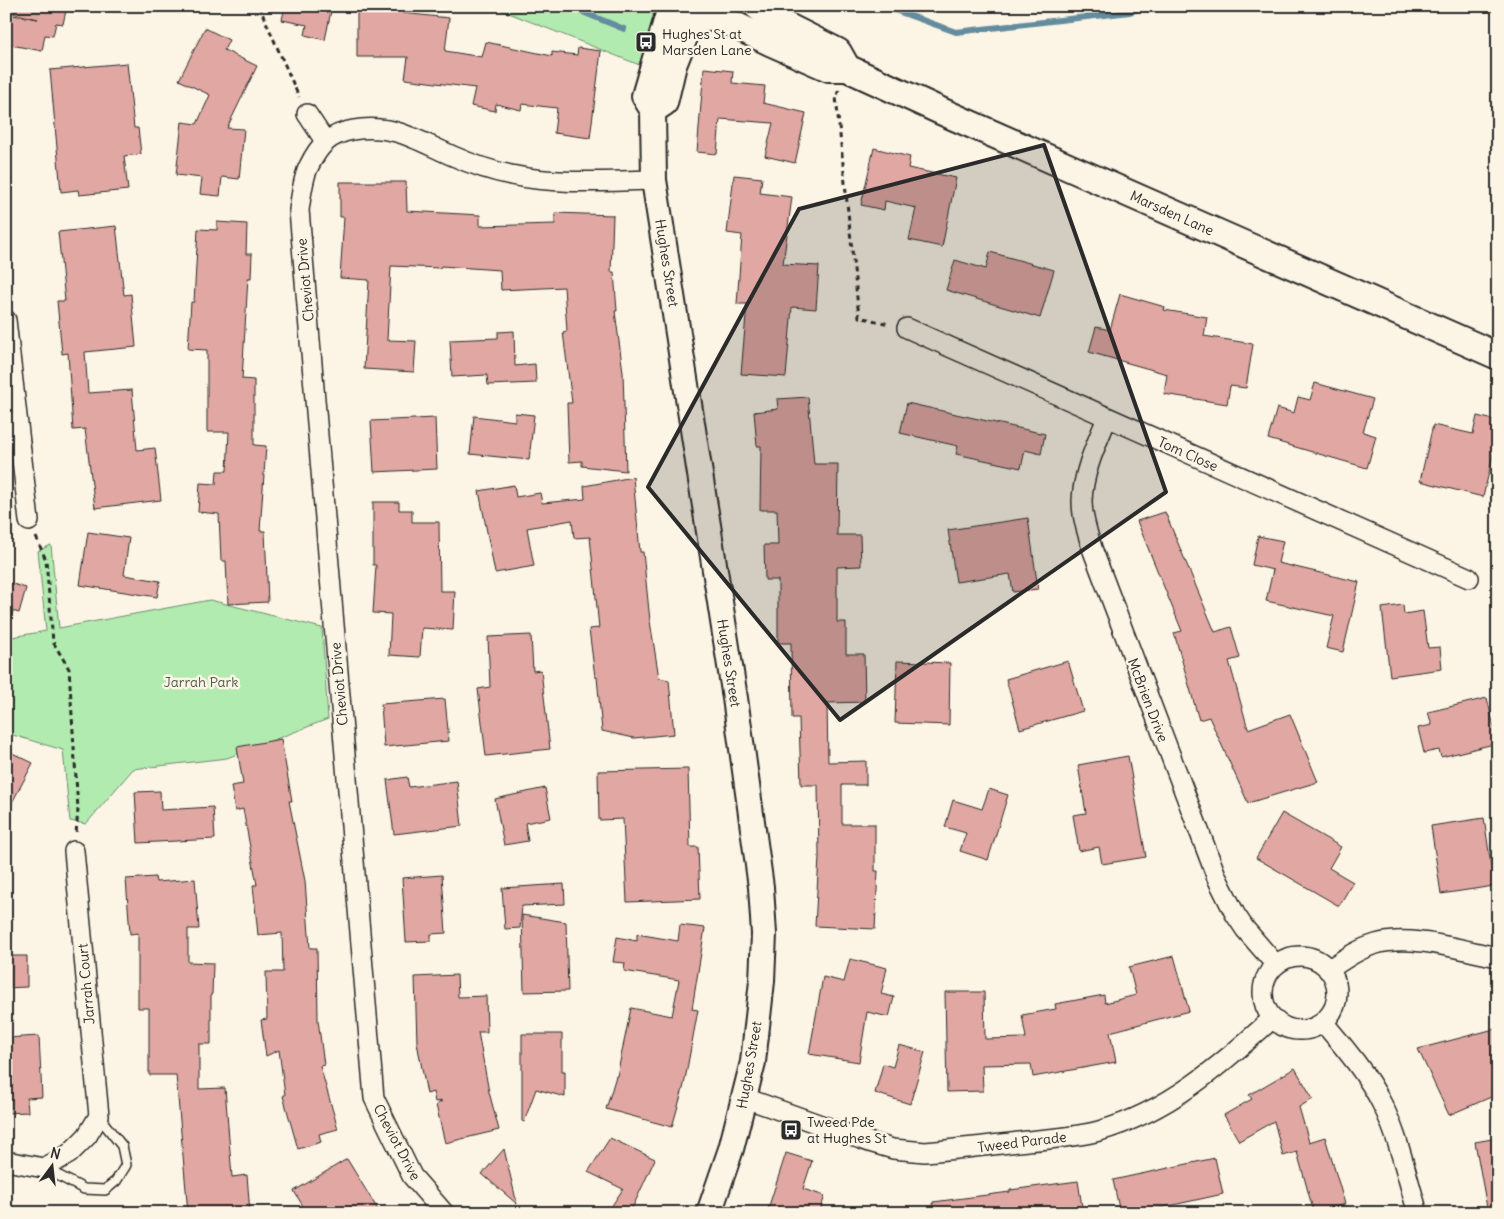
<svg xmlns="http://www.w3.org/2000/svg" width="1504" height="1219" viewBox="0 0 1504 1219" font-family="Delius,sans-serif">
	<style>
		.green { fill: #b1ebaf; stroke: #6e8b6d }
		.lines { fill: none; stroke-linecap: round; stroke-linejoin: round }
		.stream { stroke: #648c9e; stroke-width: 6 }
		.building { fill: #e1a7a2; stroke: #2b2b2b }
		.service-casing { stroke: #2b2b2b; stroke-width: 12 }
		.minor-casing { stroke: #2b2b2b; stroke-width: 22 }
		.tertiary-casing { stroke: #2b2b2b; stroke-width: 28 }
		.secondary-casing { stroke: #2b2b2b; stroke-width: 30 }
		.path { stroke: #2b2b2b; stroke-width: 3; stroke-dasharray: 5 4; stroke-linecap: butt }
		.service { stroke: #fcf5e5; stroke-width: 9 }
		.minor { stroke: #fcf5e5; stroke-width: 19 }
		.tertiary { stroke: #fcf5e5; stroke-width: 24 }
		.secondary { stroke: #fcf5e5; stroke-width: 26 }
		.marked { fill: #2b2b2b; fill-opacity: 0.2; stroke: #2b2b2b; stroke-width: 4; stroke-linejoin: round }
		.labels { text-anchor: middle; stroke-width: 5; stroke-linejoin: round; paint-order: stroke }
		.poi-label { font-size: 14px; fill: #2b2b2b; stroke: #fcf5e5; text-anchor: start }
		.street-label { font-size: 14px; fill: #2b2b2b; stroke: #fcf5e5 }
		.park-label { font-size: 14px; fill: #4c5b4c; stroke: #fcf5e5 }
	</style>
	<rect width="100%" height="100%" fill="#fcf5e5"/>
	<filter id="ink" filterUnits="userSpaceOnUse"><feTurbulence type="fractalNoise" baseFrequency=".02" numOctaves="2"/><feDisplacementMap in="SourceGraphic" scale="10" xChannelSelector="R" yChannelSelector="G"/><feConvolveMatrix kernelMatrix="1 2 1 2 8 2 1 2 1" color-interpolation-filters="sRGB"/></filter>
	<g filter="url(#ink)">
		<path class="green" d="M491,6H647L655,17L642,66Z
			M51,545L59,628L210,600L322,628L328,719L227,758L133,769L86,824L70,821L63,750L6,733V638L46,631L38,551Z"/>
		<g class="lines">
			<path class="stream" d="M568,6L624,29
				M883,6L956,32L1130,12L1146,6"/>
		</g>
		<path class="building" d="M13,6H67L63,24L56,23L53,36L45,35L42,51L6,44V14L38,19L12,13Z
			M285,6H332L325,40L305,35L307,25L282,20Z
			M357,9H402V13L449,18L445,51L482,57L486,42L552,56V52L577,55L578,48L601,51L590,138L554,133L557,108L522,104L521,110L496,104L495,111L471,106L475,88L405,79L408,57H357Z
			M205,28L229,40L224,50L257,66L227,128L244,129L239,179L222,177L220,196L200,194L202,178L176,175L182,122L197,124L210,95L179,80Z
			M127,63L134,128H138L141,154L124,156L128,190L79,195L78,190L61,192L50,70Z
			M704,68L733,71L732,83L765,86L763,103L806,113L795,163L765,156L773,123L720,119L717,154L697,152Z
			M874,148L910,157L908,168L956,178L942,247L909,240L916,208L885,201L884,210L861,205Z
			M734,175L762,178L760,193L792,197L783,264L819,266L816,309L792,307L786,377L741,374L747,304H737L742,235L727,233Z
			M340,182H406L407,211L480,215V226L555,224V213L613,215L611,272H614L617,311H615L623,372L626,471L582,466V461L569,462L567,403H572L563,332L567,331L564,287L501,290L500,270L441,266L440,268L391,266L387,340L416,341L414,372L364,369L369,280L340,278L344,217H340Z
			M217,222L247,224L246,254H252L251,278H248L242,379L254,380V445L266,446L260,531H265L268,602L228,604L226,561H221L219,514L198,512L200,483L216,484L217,471H227L229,432H207V350L188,349L191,302H194L198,229L217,230Z
			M116,226L124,295L131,294L136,347L85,352L88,393L132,390L137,450L155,448L161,500L95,508L85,429L73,430L68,353L62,354L57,301H65L58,232Z
			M990,252L1054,270L1040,318L946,290L955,260L986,269Z
			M1120,294L1165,307L1164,310L1207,317L1204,336L1253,344L1246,388L1230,386L1227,404L1164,394L1167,374L1089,352L1096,327L1110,330Z
			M514,331L515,366L535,364L536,383L488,385L487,375L452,377L450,340L498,338V332Z
			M1315,383L1373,399L1363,432L1376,436L1367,468L1268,439L1277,408L1294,413L1298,397L1310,400Z
			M808,397L814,464H838L837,535H860L861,566L837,567V622H846V654H864L865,702L827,703L828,762L866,761V785H842V824H875V871H878L875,929L815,926L819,857L818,785H801L799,718H792L791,643H778V580H765L764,545H778L777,510H760L761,446H757L754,412L778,409L777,399Z
			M907,403L1045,434L1041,454L1025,450L1021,468L956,454L958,446L900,433Z
			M515,413L534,415L529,460L470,454L474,416L515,421Z
			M1477,416L1498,421V435L1483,497L1420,481L1433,425L1473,434Z
			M435,418L437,469L374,472L371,421Z
			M633,477L640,552H643L650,621L659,678L669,680L674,734L634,738L602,731L597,677H595L589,629L599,628L590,537L574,538L572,520L527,528L534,566L495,573L479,491L514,485L516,497L540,493L542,503L585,499L584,486Z
			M373,502H399V510H412V522H439L440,591H455L453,630L422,628L420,657L389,655L391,614L373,613L376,565H373Z
			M1165,512L1215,632L1231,627L1240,658L1229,661L1248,729L1290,714L1318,782L1248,803L1209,717L1199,720L1174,633L1182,631L1137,521Z
			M1028,518L1038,589L1013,592L1010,574L956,582L948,530Z
			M88,532L129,538L124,575L160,581L157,597L80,585Z
			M1258,536L1283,541L1278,563L1359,582L1343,652L1326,648L1334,616L1266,601L1273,570L1252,565Z
			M6,582L26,588L19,613L6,609Z
			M1403,605L1404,614L1423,611L1428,648L1440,647L1442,669L1390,676L1382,608Z
			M531,635L533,671L541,670L550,749L486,756L478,689L490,687L488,637Z
			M897,661L950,663L949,725L895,723Z
			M1068,661L1083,711L1020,729L1006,679Z
			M1487,698L1498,743L1441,757L1439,750L1424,753L1418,728L1432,725L1428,712Z
			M445,699L449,741L384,747L381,704Z
			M281,739L292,801H289L305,881L310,948H317L318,1020L324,1065L320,1066L338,1129L319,1134L321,1142L298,1149L283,1096L285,1095L279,1050L266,1056L261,1020L267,1019L266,972H283L282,933L258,935L253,885H257L243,809L235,811L231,786L243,784L237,747Z
			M6,750L33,763L6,814Z
			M1128,756L1146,857L1102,864L1099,847L1079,851L1073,815L1086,813L1078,765Z
			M688,769L690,847H698L700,899L627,902L623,819L599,820L598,771Z
			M407,777L409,787L457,781L462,826L394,834L387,780Z
			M545,788L551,818L525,823L528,841L504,845L495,799Z
			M989,789L1008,795L988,860L960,851L966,833L945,827L953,800L982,809Z
			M160,791L161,810L213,807L215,839L138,843L135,792Z
			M1282,813L1341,847L1329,868L1353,882L1339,906L1256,858Z
			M1484,818L1494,886L1441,894L1431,826Z
			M442,875L446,933L431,934V941L406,942L402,878Z
			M155,877L156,882L195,879L199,929H188V962L213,963L212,994H211V1044H199V1089L225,1088L232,1177L247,1175L250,1213H188L176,1075H149V1008H138V933L130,934L126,879Z
			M564,884L565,904L522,906L520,928L505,929L502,888Z
			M522,915L566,922L568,991L524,992Z
			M680,925L705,928L692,1009L698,1010L684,1085L672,1127L606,1109L616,1076H617L631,1008L672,1016L679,980L624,971L625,963L613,962L617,937L637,941V934L678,941Z
			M6,956H27V987L6,988Z
			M1174,956L1189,1011L1110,1032L1116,1062L1033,1077L1031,1064L982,1065L983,1091L947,1092L945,992H984L985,1039L1026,1038L1022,1015L1056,1009L1055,1004L1104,995L1105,1003L1136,995L1129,967Z
			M850,959L887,968L881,994L894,997L889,1017L867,1012L859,1062L809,1054L823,977L844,982Z
			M457,975L458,997L486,996L487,1032H478L489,1092L499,1130L445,1143L436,1105L442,1101L435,1102L433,1092L427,1094L417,1043L415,977Z
			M1498,1028V1094L1449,1115L1418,1049Z
			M522,1034H562V1071H565V1097L536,1089L524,1122L522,1121Z
			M39,1036L42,1097L27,1098L28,1112L6,1113V1038Z
			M899,1045L925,1052L910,1104L875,1093L883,1064L893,1067Z
			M1295,1068L1313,1099L1299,1107L1309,1142L1325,1137L1345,1204L1314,1213L1297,1152L1283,1156L1274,1121L1239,1141L1224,1115L1252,1099L1249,1095Z
			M610,1138L655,1159L630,1213H607L623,1189L588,1172Z
			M1498,1138V1213H1488L1475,1142Z
			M504,1149L517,1204L482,1174Z
			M786,1153L812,1161L803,1189L825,1196L819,1213H779L768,1209Z
			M1215,1158L1223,1194L1137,1213H1120L1113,1180Z
			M347,1159L380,1213H307L294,1191Z
			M1078,1181L1083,1213H934L933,1202L1010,1192V1190Z"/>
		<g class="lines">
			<g class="service-casing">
				<path id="service" d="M44,1168L84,1189L105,1190L116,1181L126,1165L122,1146L99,1117"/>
			</g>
			<g class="minor-casing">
				<path id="minor" d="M307,114L325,141
					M6,320L29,521
					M907,328L1469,578
					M1107,418C1096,445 1083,472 1082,501C1082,518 1088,535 1093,551L1217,878L1235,914L1245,929L1276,965
					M1263 993a37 37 0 1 1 74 0a37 37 0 1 1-74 0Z
					M1328,970C1343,960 1358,949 1376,944C1411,934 1461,950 1498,957
					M1323,1022C1345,1048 1368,1075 1383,1106C1399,1138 1407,1178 1418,1213
					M745,1098L869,1142L893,1149L925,1152C959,1149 993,1145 1027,1141C1051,1139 1076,1137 1099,1131C1168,1112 1221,1065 1273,1018
					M6,1161L44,1168L69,1154L87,1136L99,1116L74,851
					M444,1213L412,1176L374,1098L299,210C301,197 303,177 309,166C319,145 330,134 353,130C394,123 418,141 453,156C471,164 492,171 511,175C558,185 606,181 654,180"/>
			</g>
			<g class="tertiary-casing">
				<path id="tertiary" d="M670,7L644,96L653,111L654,180L735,698L761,887L764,934L762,981L753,1062L731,1149L709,1213
					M653,111L665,103L674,65L692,20"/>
			</g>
			<g class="secondary-casing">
				<path id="secondary" d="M670,6C689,25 708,23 727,6
					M757,6L782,24L838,52L847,68
					M716,16L770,42L829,68H847L943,112L1498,356"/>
			</g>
			<path class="path" d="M259,6L299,97
				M839,90L836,97L859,317L889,324
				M36,537L46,560L53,642L69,669L78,809L76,834"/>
			<use href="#service" class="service"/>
			<use href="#minor" class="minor"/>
			<use href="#tertiary" class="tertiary"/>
			<use href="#secondary" class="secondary"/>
		</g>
	</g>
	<path class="marked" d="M1044,145L1166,492L840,720L648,487L799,209Z"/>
	<defs>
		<g id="bus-square" transform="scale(1.125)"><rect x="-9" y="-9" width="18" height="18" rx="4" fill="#2b2b2b" stroke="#fcf5e5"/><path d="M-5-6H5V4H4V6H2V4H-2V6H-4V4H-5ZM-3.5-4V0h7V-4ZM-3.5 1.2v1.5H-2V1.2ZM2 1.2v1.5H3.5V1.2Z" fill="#fff"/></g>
	</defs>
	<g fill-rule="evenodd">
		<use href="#bus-square" x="646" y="42"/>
		<use href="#bus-square" x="791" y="1130"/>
	</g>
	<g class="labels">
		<g class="poi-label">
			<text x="662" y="39">Hughes St at<tspan x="662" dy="16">Marsden Lane</tspan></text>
			<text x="807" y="1127">Tweed Pde<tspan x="807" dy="16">at Hughes St</tspan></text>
		</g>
		<g class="street-label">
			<text transform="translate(1172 213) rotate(24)" y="5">Marsden Lane</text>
			<text transform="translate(667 263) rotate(81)" y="5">Hughes Street</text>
			<text transform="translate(305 280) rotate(-95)" y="5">Cheviot Drive</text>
			<text transform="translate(1188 454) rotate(24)" y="5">Tom Close</text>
			<text transform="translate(729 663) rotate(81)" y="5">Hughes Street</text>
			<text transform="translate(339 684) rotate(-95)" y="5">Cheviot Drive</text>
			<text transform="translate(1148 700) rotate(69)" y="5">McBrien Drive</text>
			<text transform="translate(86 984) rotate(-95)" y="5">Jarrah Court</text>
			<text transform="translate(749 1065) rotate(-80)" y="5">Hughes Street</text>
			<text transform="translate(397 1142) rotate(62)" y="5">Cheviot Drive</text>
			<text transform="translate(1022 1142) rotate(-7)" y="5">Tweed Parade</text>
		</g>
		<g class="park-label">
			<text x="201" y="687">Jarrah Park</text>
		</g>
	</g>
	<rect width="1504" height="1219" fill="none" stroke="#fcf5e5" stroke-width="25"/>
	<rect x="12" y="12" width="1479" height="1194" fill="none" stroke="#2b2b2b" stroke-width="2" filter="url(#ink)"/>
	<g transform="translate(52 1166) rotate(15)" stroke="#fcf5e5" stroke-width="4" paint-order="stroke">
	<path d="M0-4L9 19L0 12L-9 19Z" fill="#2b2b2b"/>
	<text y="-8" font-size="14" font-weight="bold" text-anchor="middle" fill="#2b2b2b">N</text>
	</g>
</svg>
